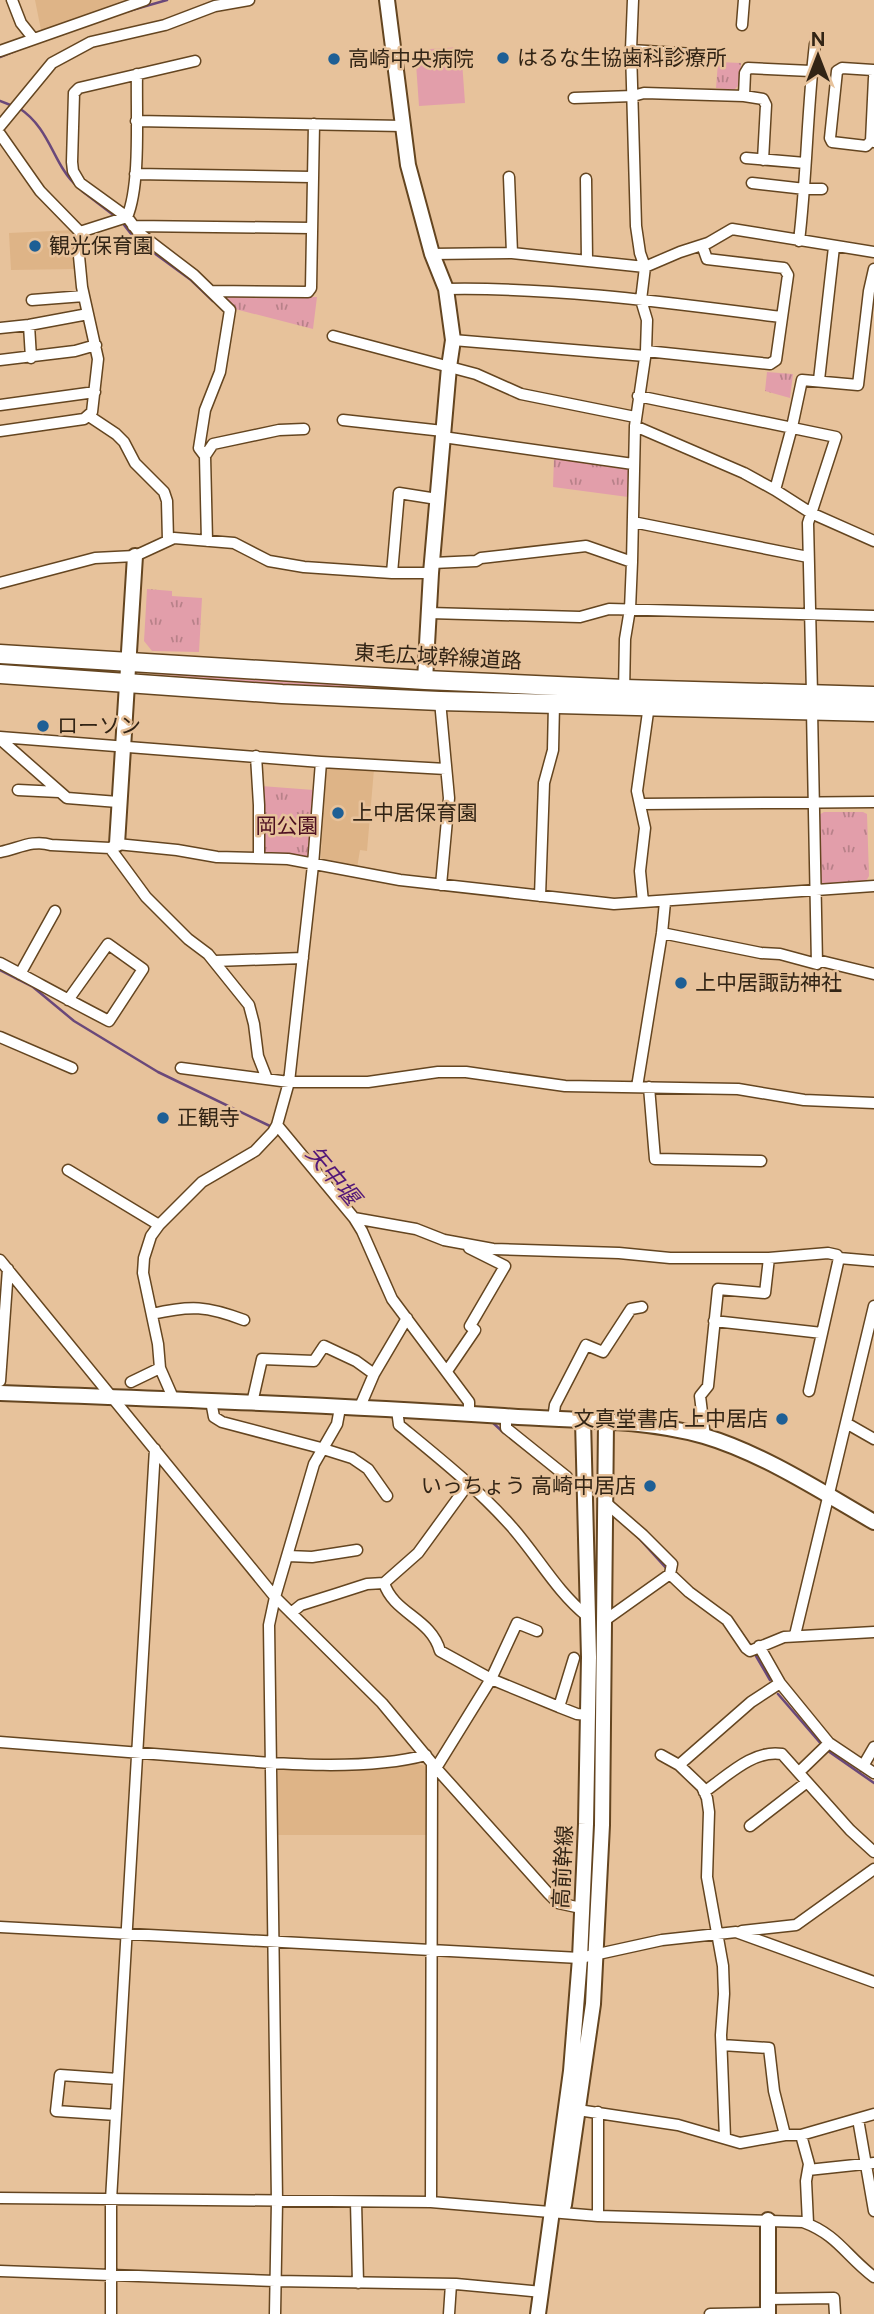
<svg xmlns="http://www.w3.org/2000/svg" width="874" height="2314" viewBox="0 0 874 2314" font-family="Figtree,'Noto Sans JP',sans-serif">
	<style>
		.built { fill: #deb487 }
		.grass { fill: #e29eaa }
		.park { fill: url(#park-tufts) }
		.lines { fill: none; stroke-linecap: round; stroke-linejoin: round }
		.stream { stroke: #6a487a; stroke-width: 2.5 }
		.street-casing { stroke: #644520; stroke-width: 13 }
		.secondary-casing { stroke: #644520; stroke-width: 18 }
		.highway-casing { stroke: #644520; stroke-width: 21 }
		.street { stroke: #fff; stroke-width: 10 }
		.secondary { stroke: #fff; stroke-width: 14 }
		.highway { stroke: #fff; stroke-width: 18 }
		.poi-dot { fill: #1e5f95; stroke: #e7c29b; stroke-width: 2.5 }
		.labels { text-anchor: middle; stroke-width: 5; stroke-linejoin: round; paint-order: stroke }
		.poi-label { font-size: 21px; fill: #322415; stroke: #e7c29b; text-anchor: start }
		.street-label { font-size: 21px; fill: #322415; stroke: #e7c29b }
		.park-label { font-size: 21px; fill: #4d0f21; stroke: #e7c29b }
		.water-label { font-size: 23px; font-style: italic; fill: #521778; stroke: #e7c29b }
	</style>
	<defs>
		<pattern id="park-tufts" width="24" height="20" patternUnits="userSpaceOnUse" patternTransform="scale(1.75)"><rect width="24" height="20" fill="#e29eaa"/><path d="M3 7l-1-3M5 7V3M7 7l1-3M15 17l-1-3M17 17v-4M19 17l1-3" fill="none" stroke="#b88189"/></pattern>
	</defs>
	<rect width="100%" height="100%" fill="#e7c29b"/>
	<path class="built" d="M35,0H135L41,30Z
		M75,230V269L11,270L9,233Z
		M328,767L374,769L367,851L360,850L357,868L324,862L321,858L325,769Z
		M411,1763L427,1766L428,1835H278V1767Z"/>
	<path class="grass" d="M461,47L465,103L419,106L415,50Z
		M153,672L283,682L606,694V700L268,687L217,679L153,674Z"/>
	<path class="park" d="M718,62L741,63L740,84L734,90L716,88Z
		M224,296L317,297L313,329L235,309Z
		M767,372L793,374L790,398L765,391Z
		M554,457L626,467L628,471V497L553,487Z
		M147,589L172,591V596L202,598L199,652L152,651L144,641Z
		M261,786L314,790L311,859L264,853L262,849Z
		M824,812H863L867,814L869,876L865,883L824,885L819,879L817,816Z"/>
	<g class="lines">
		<path class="stream" d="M125,12L167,0
			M0,57L20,49
			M0,101L13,106
			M19,108C51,129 53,165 77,186
			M82,191L116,217
			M121,221L135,239L191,280L213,301
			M0,970L33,987L74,1021L158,1072L272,1127
			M378,1280L386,1296
			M491,1421L504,1433
			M636,1535L666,1568
			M733,1621L751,1646
			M756,1656L770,1680
			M778,1694L822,1745
			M828,1751L874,1783"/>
		<g class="street-casing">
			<path id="street" d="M12,0L21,23L33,38
				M742,25L744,0
				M631,50L694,54
				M0,51L145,0
				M195,61L79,88L74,93L72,162L73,171L80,183L127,217L139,233L194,275L230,310L220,372L205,410L199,448L205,456L207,541
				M874,75L873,70L842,68L837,71L830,138L832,142L866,146L871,141L874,142
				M744,96L745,73L748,68L811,71
				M574,98L633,96L644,93L744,96L763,99L766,105L763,160
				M136,121L403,126
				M0,126L52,63L91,42L165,25L215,6L249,0
				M0,134L40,191L80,232
				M871,141L874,78
				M746,158L805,163
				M135,174L311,177
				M509,177L512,253
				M586,179L587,260
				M752,183L805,189H822
				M133,226L311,228
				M799,241C807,175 807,110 815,44
				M432,254L512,253L645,267L680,252L708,243L732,229L874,252
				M446,289C558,287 670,303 781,317
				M211,291L308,292L311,288L314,124
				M32,300L84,296
				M29,325L31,358
				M0,328L29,325L88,314
				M333,336L476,374L521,394L635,417
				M453,340L645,356
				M646,351L770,364L776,360L788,275L784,268L707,259L702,245
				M0,360L75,351L96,345
				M819,380L834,247
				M638,396L836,437L808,523L812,694
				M0,405L95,392
				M89,416L116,434L124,442L135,463L164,492L167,501L168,540
				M343,420L443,431
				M635,426L744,473L775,490L811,513L874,541
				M0,431L84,419L92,412L98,359L82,287L79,256L80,232L127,217C141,184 136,112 137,74
				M443,437L633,464
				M205,456L213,444L279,430L304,429
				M775,490L792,427L802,380L858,385L869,291L874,269
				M633,522L808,557
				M433,563L476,561L481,558L586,546L632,562
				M392,573L399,493L437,499
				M0,583L95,558L135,556L174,538L234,543L269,561L304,567L392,573H431
				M429,613L580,617L609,609L874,616
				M624,693L625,639L630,609L632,562L635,426L646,351L647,320L641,300L645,267L640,253L636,226L631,50L633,0
				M440,701L449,798L441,885
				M0,737L321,762L446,769
				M0,739L67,798L118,802
				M256,756L259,805V858
				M18,790L59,792
				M641,804L874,802
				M110,848L146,897L188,939L208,954L249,1005L254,1024L258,1056L267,1079
				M0,852C17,849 33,839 51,845L110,848L117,844L177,850L217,857L288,859L400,880L614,904L874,886
				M540,896L544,783L553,750L554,704
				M643,902L640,871L645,828L637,791L649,705
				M662,933L761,953L780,954L817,964L812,710
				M817,960L874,974
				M215,961L303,958
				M0,963C36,982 72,1002 109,1021L143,969L108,944L68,1000
				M20,974L55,911
				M0,1037L72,1068
				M181,1068L289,1082H368L438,1072H466L565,1086L738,1089L804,1100L874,1103
				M637,1087L662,933L665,902
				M649,1087L655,1159L761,1161
				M277,1125L354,1218L362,1231L392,1299L469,1402V1414
				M68,1170L159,1225
				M354,1218L416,1229L444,1240L493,1249L619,1253L670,1258H769L828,1253L837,1255L839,1258
				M0,1260L275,1597L382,1703L436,1768L548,1893L558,1903L581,1908
				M152,1314C191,1305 207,1306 244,1320
				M714,1321L822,1333
				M447,1371L475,1330L470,1326L505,1266L469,1248
				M0,1381L8,1269
				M131,1382L160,1368
				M809,1391L839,1258L874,1261
				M174,1400L160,1368L158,1344L143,1273L144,1258L151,1236L159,1225L202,1182L255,1151L273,1132L277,1125L289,1082L313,865L321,762
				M211,1401L214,1417L222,1422L317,1447L352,1458L368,1469L387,1496
				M252,1403L262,1359L314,1361L324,1346L356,1361L374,1374
				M359,1409L374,1374L407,1318
				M397,1410L399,1425C438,1457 477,1488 511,1526C537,1555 556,1591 587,1616
				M506,1416V1428L567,1477
				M553,1419L555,1405L586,1345L603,1352L631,1309L642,1307
				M846,1423L874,1439
				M705,1437L700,1396L708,1386L718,1289L765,1293L769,1258
				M288,1556L312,1557L357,1550
				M670,1574L689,1592L727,1620L746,1648L750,1651L784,1637L874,1632
				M384,1583C394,1614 431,1618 440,1651L491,1679L559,1707L574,1658
				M291,1613L301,1605L336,1594L367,1584L384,1583L418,1553L469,1483
				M604,1621L670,1574L672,1564L643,1535L605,1502
				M795,1635L874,1306
				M759,1646L780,1683L829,1743L874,1773
				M559,1707L577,1714L588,1715
				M0,1742C73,1748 146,1754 218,1759C280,1764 367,1771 426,1755
				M661,1755L679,1765L702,1787L707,1798L709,1812L707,1877L723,1966L724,1994L721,2035L725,2138
				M679,1765L751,1702L780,1683
				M863,1766L874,1747
				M436,1768L491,1679L517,1623L537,1631
				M799,1772L829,1743
				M704,1792C726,1777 753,1749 782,1754L850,1830L874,1852
				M750,1826L807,1782
				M0,1927L580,1958L662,1940L736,1932L874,1982
				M742,1931L796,1925L874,1869
				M722,2045L769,2048L774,2091L785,2135
				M578,2110L678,2125L740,2143L785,2135H801L874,2114
				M598,2112V2216
				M116,2115L56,2111L60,2075L118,2079
				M858,2119L874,2211
				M801,2135L809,2164L806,2181L808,2223
				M808,2170L874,2163
				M0,2198L431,2202L598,2216L803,2222C838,2235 846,2256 874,2277
				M356,2202L358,2283
				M431,2202L432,1764
				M0,2271L275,2281L456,2284L542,2292
				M768,2299L834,2298L835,2314
				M111,2314V2200L155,1449
				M275,2314L277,2201L269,1625L275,1597L314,1464L337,1424L340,1408
				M449,2314L451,2284
				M710,2314L768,2313"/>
		</g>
		<g class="secondary-casing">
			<path id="secondary" d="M387,0L408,165L432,254L446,289L453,340L449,367L431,573L425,680
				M117,844L135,556
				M0,1393C168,1399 336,1405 504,1416C570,1421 639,1418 704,1436C762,1453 822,1492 874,1522
				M564,2205L593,2004L602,1825L606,1422
				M538,2314L571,2071L580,1958L586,1824L589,1657L583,1420
				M768,2314V2220"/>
		</g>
		<g class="highway-casing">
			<path id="highway" d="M0,654L425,680L624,689L874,696
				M0,674L282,694L440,701L874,712"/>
		</g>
		<use href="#street" class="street"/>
		<use href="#secondary" class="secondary"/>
		<use href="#highway" class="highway"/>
	</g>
	<g class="poi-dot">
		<circle cx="503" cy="58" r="7"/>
		<circle cx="334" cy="59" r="7"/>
		<circle cx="35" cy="246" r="7"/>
		<circle cx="43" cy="726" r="7"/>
		<circle cx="338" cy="813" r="7"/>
		<circle cx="681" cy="983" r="7"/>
		<circle cx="163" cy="1118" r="7"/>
		<circle cx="782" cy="1419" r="7"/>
		<circle cx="650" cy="1486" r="7"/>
	</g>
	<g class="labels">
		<g class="poi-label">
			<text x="517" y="65">はるな生協歯科診療所</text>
			<text x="348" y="66">高崎中央病院</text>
			<text x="49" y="253">観光保育園</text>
			<text x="57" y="733">ローソン</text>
			<text x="352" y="820">上中居保育園</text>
			<text x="695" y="990">上中居諏訪神社</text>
			<text x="177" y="1125">正観寺</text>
			<text x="768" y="1426" text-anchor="end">文真堂書店 上中居店</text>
			<text x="636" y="1493" text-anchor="end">いっちょう 高崎中居店</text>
		</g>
		<g class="street-label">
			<text transform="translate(438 657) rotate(3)" y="7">東毛広域幹線道路</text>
			<text transform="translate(563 1867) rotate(-87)" y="7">高前幹線</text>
		</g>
		<g class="park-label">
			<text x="287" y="833">岡公園</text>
		</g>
		<g class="water-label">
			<text transform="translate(333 1175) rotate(50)" y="8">矢中堰</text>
		</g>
	</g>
	<g transform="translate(818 56)" stroke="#e7c29b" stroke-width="5" paint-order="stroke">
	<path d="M0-5L12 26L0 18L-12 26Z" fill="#322415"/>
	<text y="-10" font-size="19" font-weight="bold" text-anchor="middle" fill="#322415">N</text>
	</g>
</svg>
